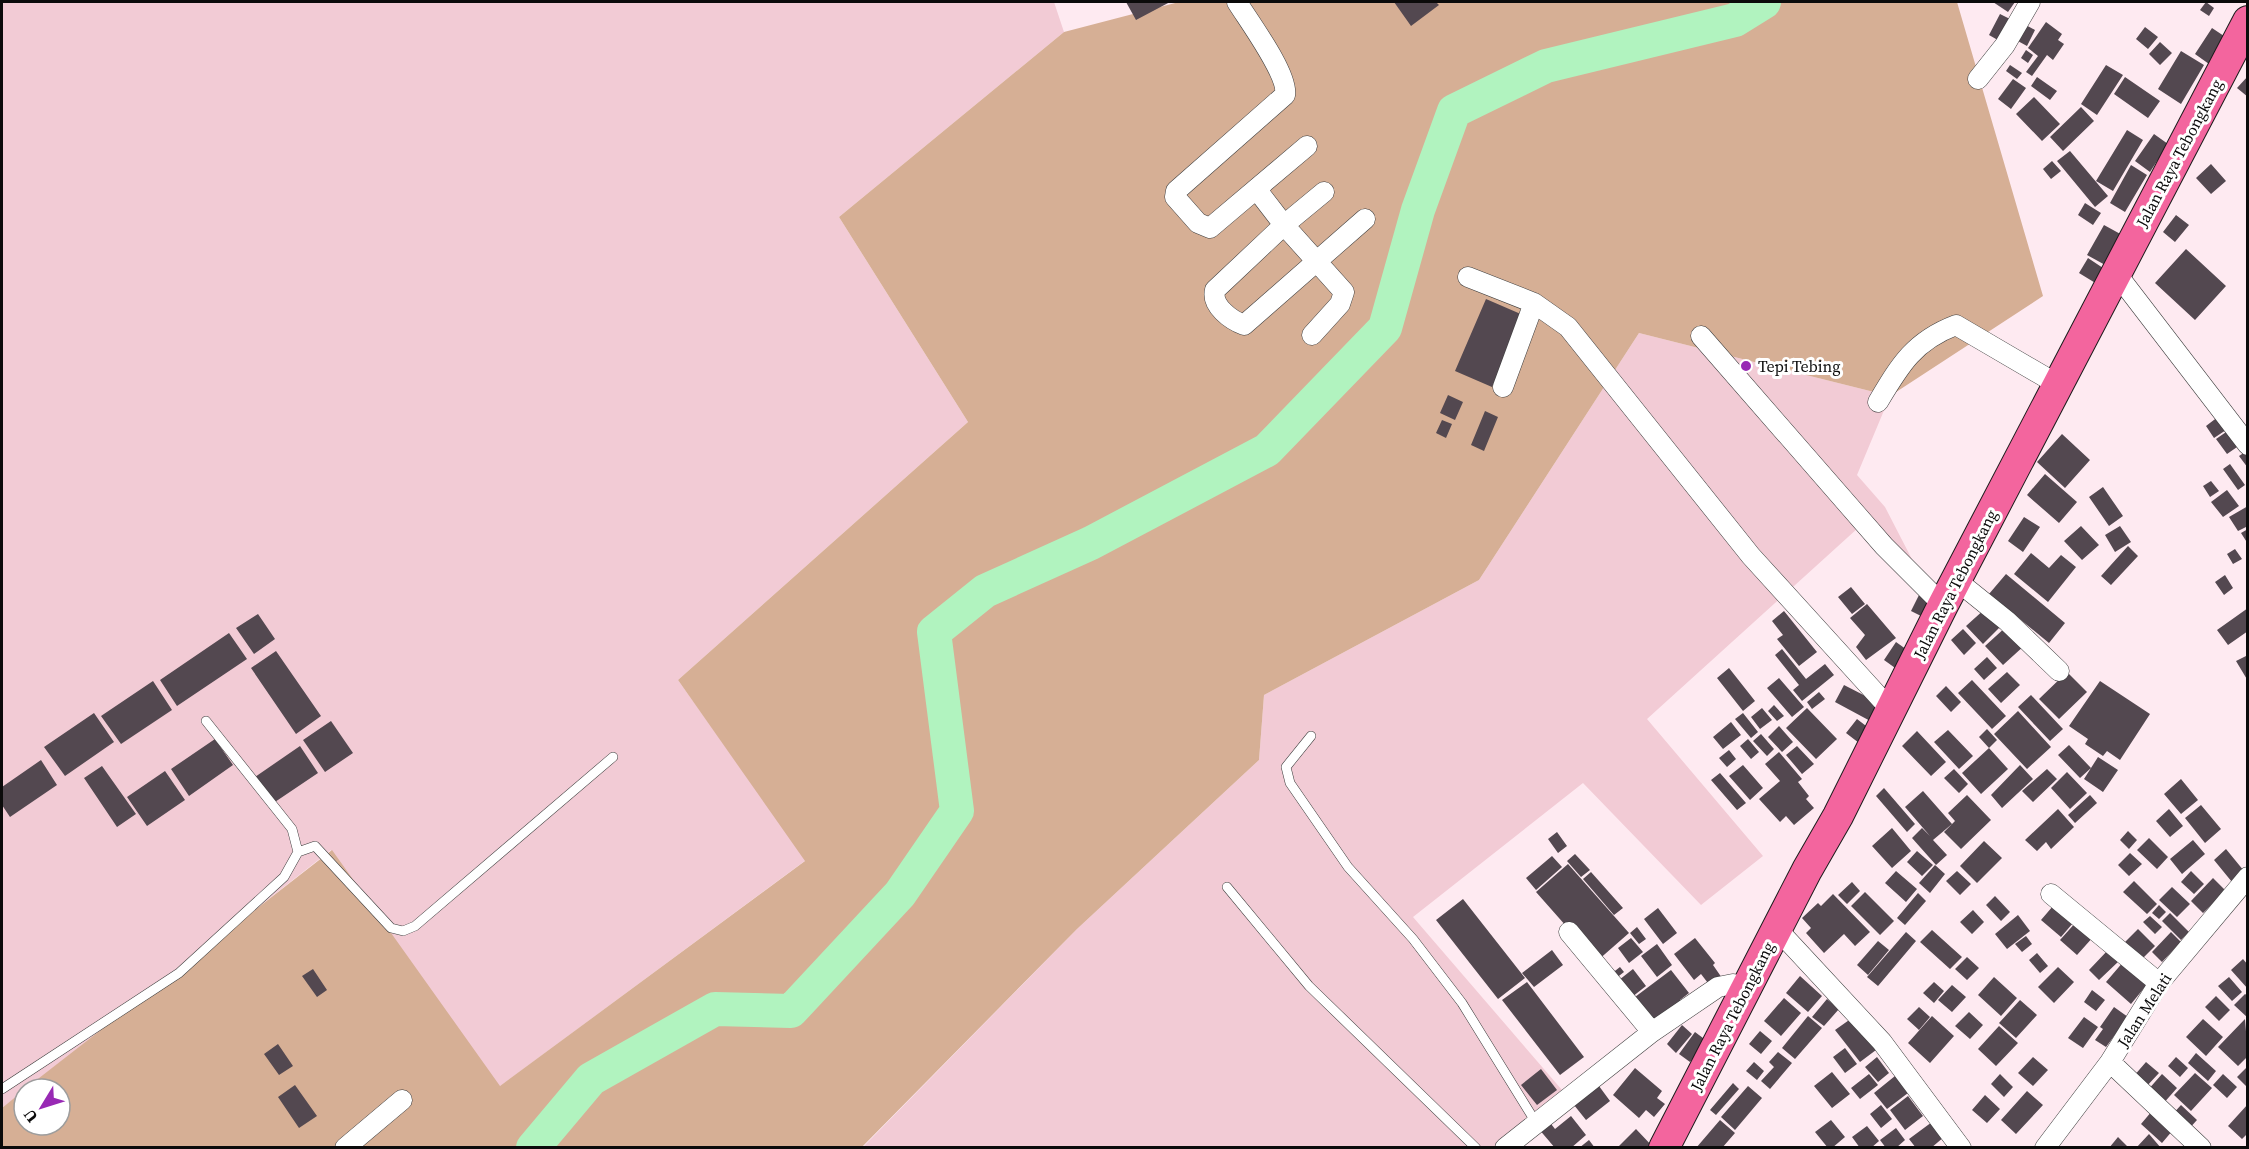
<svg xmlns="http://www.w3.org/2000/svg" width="2249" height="1149" viewBox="0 0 2249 1149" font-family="'Source Serif 4',serif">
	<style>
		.farmland { fill: #f2cbd5 }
		.forest { fill: #d6af95 }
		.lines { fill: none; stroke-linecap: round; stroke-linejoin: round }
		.river { stroke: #b1f3bf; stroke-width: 34 }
		.building { fill: #534850 }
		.lane-casing { stroke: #3e3e3e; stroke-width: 10 }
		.street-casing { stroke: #3e3e3e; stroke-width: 21 }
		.primary-casing { stroke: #1c1c1c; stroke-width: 32 }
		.lane { stroke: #fff; stroke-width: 9 }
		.street { stroke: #fff; stroke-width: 20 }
		.primary { stroke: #f3659e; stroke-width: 30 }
		.poi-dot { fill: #9829b4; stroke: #fff; stroke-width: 2 }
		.labels { text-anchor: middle; stroke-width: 6; stroke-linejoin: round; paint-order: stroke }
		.street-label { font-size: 16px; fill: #0b0b0b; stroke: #fff }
		.poi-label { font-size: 16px; fill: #0b0b0b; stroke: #fff; text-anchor: start }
	</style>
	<rect width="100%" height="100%" fill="#feeaf1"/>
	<path class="farmland" d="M2,2H1054L1064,32L839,217L968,422L678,680L806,860L499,1087L331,850L2,1108Z
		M1639,333L1890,396L1857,475L1885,507L1917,569L1858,528L1647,719L1763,856L1701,905L1583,783L1413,917L1562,1090L1498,1147L862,1148L1077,929L1259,760L1264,695L1479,580Z"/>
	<path class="forest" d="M1179,2H1957L2043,296L1890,396L1639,333L1479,580L1264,695L1259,760L1077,929L862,1147L2,1148V1108L24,1090V1125H60V1089H25L332,850L500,1086L805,861L678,680L968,422L839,217L1064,32Z"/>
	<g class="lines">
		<path class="river" d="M533,1148L591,1079L715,1009L791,1011L900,894L957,811L934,632L985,591L1091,543L1267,450L1385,328L1418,210L1454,111L1546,66L1735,20L1764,2"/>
	</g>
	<path class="building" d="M1126,2H1170L1136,20Z
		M1394,2H1436L1439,5L1411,26Z
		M1993,2H2015L2008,12Z
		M2206,2L2214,8L2209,16L2200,10Z
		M2000,14L2014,21L2003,43L1989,35Z
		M2046,22L2062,34L2058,40L2064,44L2053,60L2047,55L2032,76L2026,72L2038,56L2028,48Z
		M2024,24L2035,30L2027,46L2016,40Z
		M2145,27L2158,37L2148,49L2136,39Z
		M2212,28L2227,38L2209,64L2195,54Z
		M2160,42L2172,53L2160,65L2149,54Z
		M2026,50L2033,55L2028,63L2021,58Z
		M2181,51L2204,65L2181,104L2158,89Z
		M2010,65L2022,73L2017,79L2006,71Z
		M2106,65L2123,75L2097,115L2081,104Z
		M2248,76V97L2237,88Z
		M2037,77L2057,91L2050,100L2031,86Z
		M2125,77L2160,101L2148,118L2114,94Z
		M2013,79L2026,88L2011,109L1998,99Z
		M2034,97L2060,124L2042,141L2016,114Z
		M2081,107L2094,121L2063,151L2050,137Z
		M2127,130L2143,140L2113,191L2096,181Z
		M2154,134L2168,144L2150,172L2135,161Z
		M2070,151L2108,196L2095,207L2057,161Z
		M2052,161L2061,171L2051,179L2043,169Z
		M2211,164L2226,181L2211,194L2196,178Z
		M2131,165L2147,175L2125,212L2110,203Z
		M2085,203L2101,213L2093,225L2078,215Z
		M2176,215L2189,225L2175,242L2163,232Z
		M2104,225L2124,236L2107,266L2087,255Z
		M2186,249L2226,286L2195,320L2155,283Z
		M2088,258L2106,270L2097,284L2079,273Z
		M1486,299L1523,315L1492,387L1455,371Z
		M1448,395L1463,402L1455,420L1440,413Z
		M1485,411L1498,417L1484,451L1471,445Z
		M2223,413L2232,426L2214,438L2206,426Z
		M1442,420L1452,424L1446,438L1436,433Z
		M2229,430L2240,445L2227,454L2216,439Z
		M2062,434L2090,460L2065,488L2037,462Z
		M2248,450V468L2239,456Z
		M2230,464L2245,485L2238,490L2223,469Z
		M2045,474L2077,502L2059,523L2027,495Z
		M2211,481L2219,491L2210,497L2203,486Z
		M2103,487L2123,516L2109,526L2089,497Z
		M2227,490L2239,506L2223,517L2211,502Z
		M2248,506V526L2238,531L2229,517Z
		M2024,517L2040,527L2023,552L2008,541Z
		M2081,526L2099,545L2082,560L2064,541Z
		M2120,526L2131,542L2115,552L2105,535Z
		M2248,529V544L2241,533Z
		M2128,546L2138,556L2111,585L2101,576Z
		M2235,549L2242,559L2233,564L2227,554Z
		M2031,553L2049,568L2061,555L2076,567L2048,602L2014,574Z
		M2006,574L2065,623L2049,643L1989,594Z
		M2225,575L2233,588L2224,595L2215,582Z
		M1851,587L1865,604L1852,614L1838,597Z
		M1920,593L1936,601L1927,619L1911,611Z
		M1867,604L1896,638L1866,660L1856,647L1865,635L1850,618Z
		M1986,608L2002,625L1983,644L1966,626Z
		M2248,608V631L2228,645L2217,630Z
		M1784,611L1817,652L1799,666L1777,639L1783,635L1772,621Z
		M258,614L275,639L254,654L236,628Z
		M2007,626L2025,645L2003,665L1985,646Z
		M1963,629L1976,643L1964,655L1951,640Z
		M229,633L247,659L177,706L160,680Z
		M1896,642L1910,652L1898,670L1884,660Z
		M1782,649L1806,679L1825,664L1834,675L1802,701L1793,690L1799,685L1775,655Z
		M276,651L321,716L296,734L251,668Z
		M2248,655V681L2236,661Z
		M1987,657L1997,668L1984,680L1974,669Z
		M1729,668L1755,701L1743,711L1717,678Z
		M2007,672L2020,685L2001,703L1988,689Z
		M2067,672L2087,692L2059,719L2039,699Z
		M1779,678L1804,707L1792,717L1767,688Z
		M1972,680L2006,716L1992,729L1958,693Z
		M153,681L172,710L121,744L101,716Z
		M2100,681L2150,714L2120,760L2107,751L2103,756L2085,744L2088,739L2069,726Z
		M1844,685L1883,705L1874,723L1835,702Z
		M1946,686L1961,702L1951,712L1936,696Z
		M1819,692L1825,699L1812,709L1807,702Z
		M2031,695L2063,729L2050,741L2018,707Z
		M1774,705L1784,716L1777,721L1768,711Z
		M1762,708L1772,720L1760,729L1751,717Z
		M1807,708L1837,739L1816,759L1786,728Z
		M2018,711L2051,747L2027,769L1994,734Z
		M94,713L114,742L65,776L44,747Z
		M1743,713L1758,732L1751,738L1735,719Z
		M1857,719L1870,729L1859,743L1846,733Z
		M331,721L353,753L325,772L303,740Z
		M1731,722L1741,735L1723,749L1713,737Z
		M1779,726L1793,742L1782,752L1768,737Z
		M1987,729L1997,740L1989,748L1979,737Z
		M1948,730L1973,756L1959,769L1934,742Z
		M1917,731L1946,762L1931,776L1902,746Z
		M1761,734L1774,749L1767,756L1753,741Z
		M215,739L233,765L189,796L171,769Z
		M1748,739L1759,752L1751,759L1740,746Z
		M2069,745L2091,768L2080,778L2058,755Z
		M300,746L318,773L272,804L255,777Z
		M1797,746L1814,764L1802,774L1786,755Z
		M1989,748L2008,769L1981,794L1962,773Z
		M1729,750L1736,759L1727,767L1719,758Z
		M1779,752L1802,779L1798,782L1809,796L1806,799L1814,808L1794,825L1786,816L1780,822L1759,799L1780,781L1765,764Z
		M2098,757L2118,770L2103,792L2084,779Z
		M41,760L57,785L10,817L2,805V787Z
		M1743,765L1763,788L1750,800L1729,776Z
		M2020,765L2033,779L2002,808L1991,795Z
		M102,766L136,814L117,827L84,778Z
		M1954,769L1968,784L1959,793L1944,778Z
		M2047,769L2057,779L2033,802L2022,791Z
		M165,771L185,800L147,826L127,797Z
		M2067,772L2087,793L2070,809L2051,788Z
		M1720,773L1746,803L1737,810L1711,780Z
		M2181,779L2198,800L2181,814L2164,794Z
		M1884,788L1915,824L1907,832L1876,796Z
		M1923,791L1952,824L1933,840L1947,855L1936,865L1912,838L1922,828L1930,836L1905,807Z
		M1967,795L1991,820L1961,849L1944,832L1955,821L1948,813Z
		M2090,795L2097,803L2075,823L2068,815Z
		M2201,805L2221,829L2205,843L2185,818Z
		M2058,809L2074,827L2051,849L2046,842L2037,851L2025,840Z
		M2169,809L2183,826L2170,837L2156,821Z
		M1892,828L1911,851L1892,868L1872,846Z
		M2128,831L2137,840L2129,849L2120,840Z
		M1557,832L1567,846L1558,853L1548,839Z
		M2149,838L2168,857L2157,869L2137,850Z
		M2193,840L2205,854L2182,874L2170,859Z
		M1984,841L2002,858L1977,883L1960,866Z
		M2226,849L2244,871L2232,882L2214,860Z
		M1917,851L1933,865L1922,876L1907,862Z
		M2130,853L2142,864L2129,876L2118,865Z
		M1575,854L1590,870L1581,877L1567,861Z
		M1552,856L1562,867L1536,890L1526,878Z
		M1568,864L1629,933L1597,961L1536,892Z
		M1935,865L1945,874L1930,893L1919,883Z
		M1896,871L1917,889L1906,902L1885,883Z
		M1957,871L1971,884L1960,895L1946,881Z
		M2191,871L2204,884L2194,894L2181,882Z
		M1591,872L1623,908L1614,915L1583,879Z
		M2213,878L2226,891L2203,913L2191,901Z
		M2134,881L2157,904L2147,914L2123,892Z
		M1852,882L1860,891L1847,904L1838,895Z
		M2172,887L2190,904L2177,917L2159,900Z
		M1865,892L1894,921L1880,935L1851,906Z
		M1918,893L1926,901L1905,925L1897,918Z
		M1833,894L1870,932L1855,946L1844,934L1824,953L1806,933L1811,928L1802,918L1818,903L1821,906Z
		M1995,896L2010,912L2001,921L1986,905Z
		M1463,899L1525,978L1498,999L1436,920Z
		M2159,905L2166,912L2159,919L2152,913Z
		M2053,906L2073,923L2061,937L2041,920Z
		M1658,908L1677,933L1663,944L1644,919Z
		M1973,910L1984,922L1972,934L1960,922Z
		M2170,913L2189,932L2181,940L2162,921Z
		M2018,915L2030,931L2007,949L1995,934Z
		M2150,916L2162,927L2155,934L2143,922Z
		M2077,921L2094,936L2077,955L2060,940Z
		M1637,927L1646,939L1639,944L1630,933Z
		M2138,929L2155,946L2140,961L2123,944Z
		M1932,930L1962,957L1950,969L1920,942Z
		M1906,932L1916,941L1878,986L1867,977Z
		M2171,932L2181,942L2162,962L2152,952Z
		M2026,936L2032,944L2022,952L2015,944Z
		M1631,938L1643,952L1629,963L1618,948Z
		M1695,938L1715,963L1713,965L1722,978L1711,987L1701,974L1694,980L1674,954Z
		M1878,941L1889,950L1868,975L1857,965Z
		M1657,944L1672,965L1657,977L1641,956Z
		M1552,950L1563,965L1534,987L1522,973Z
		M2108,950L2119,961L2099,980L2089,970Z
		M2037,953L2048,966L2040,973L2029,960Z
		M1967,957L1979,968L1967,980L1955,969Z
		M2243,959L2248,965V989L2231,970Z
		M2124,961L2149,982L2131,1004L2106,982Z
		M1620,967L1624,972L1615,979L1611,974Z
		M2058,967L2074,982L2054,1003L2038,987Z
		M313,969L327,990L317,997L302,976Z
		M1633,969L1646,986L1632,997L1619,980Z
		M1671,970L1689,993L1680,1000L1682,1003L1653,1021L1635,997Z
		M1800,976L1822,996L1808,1012L1786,993Z
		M1994,977L2017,998L2001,1016L1978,995Z
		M2229,977L2242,992L2232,1001L2218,986Z
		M1527,982L1584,1057L1560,1075L1502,1000Z
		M1934,982L1944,991L1934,1003L1923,993Z
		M1952,985L1966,997L1952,1012L1938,1000Z
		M2092,990L2105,1000L2096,1011L2084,1002Z
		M2245,994L2248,996V1018L2234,1005Z
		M2216,996L2230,1010L2219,1021L2205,1007Z
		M1784,998L1801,1013L1781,1036L1764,1021Z
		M1827,999L1839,1009L1824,1026L1812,1017Z
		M2020,1000L2037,1015L2016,1038L1999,1023Z
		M1919,1007L1930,1017L1919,1030L1907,1019Z
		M2114,1007L2128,1017L2106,1047L2095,1040L2103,1029L2100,1027Z
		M1969,1012L1983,1025L1970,1039L1955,1026Z
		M1808,1016L1822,1028L1795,1059L1782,1048Z
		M1932,1016L1954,1036L1930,1063L1908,1043Z
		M2084,1017L2098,1027L2083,1048L2068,1038Z
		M1852,1018L1876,1050L1860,1062L1835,1030Z
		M2203,1019L2223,1037L2206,1056L2186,1037Z
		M2245,1019L2248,1056L2238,1066L2218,1047Z
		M1682,1025L1692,1034L1676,1053L1667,1044Z
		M1999,1026L2018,1043L1996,1066L1978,1049Z
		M1760,1031L1772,1041L1761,1054L1749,1044Z
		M1695,1032L1707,1041L1690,1062L1679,1054Z
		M278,1044L293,1066L279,1075L264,1054Z
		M1845,1048L1857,1064L1845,1073L1833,1057Z
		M1778,1052L1792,1063L1770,1089L1761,1081L1774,1067L1769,1062Z
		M2196,1053L2216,1071L2208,1081L2188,1063Z
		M1877,1057L1889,1073L1878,1082L1865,1067Z
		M2033,1057L2048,1070L2033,1086L2018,1073Z
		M2176,1057L2188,1068L2180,1077L2168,1066Z
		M1754,1062L1764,1071L1757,1080L1746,1071Z
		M2146,1062L2159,1073L2145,1088L2133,1077Z
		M2248,1066V1088L2237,1077Z
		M1635,1068L1662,1091L1657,1098L1665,1104L1654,1117L1646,1110L1639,1118L1613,1095Z
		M1541,1069L1557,1090L1537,1105L1521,1085Z
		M1832,1072L1850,1094L1832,1108L1814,1086Z
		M2195,1073L2212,1088L2191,1111L2174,1095Z
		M1869,1074L1878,1085L1860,1099L1851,1088Z
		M2000,1074L2013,1087L2004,1097L1991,1084Z
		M2162,1074L2177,1088L2162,1105L2147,1091Z
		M2223,1074L2237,1087L2227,1098L2213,1085Z
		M1895,1076L1908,1093L1887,1109L1874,1093Z
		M1733,1083L1739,1089L1716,1115L1710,1110Z
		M295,1085L317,1116L299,1128L278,1097Z
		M1599,1086L1610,1101L1586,1120L1574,1105Z
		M1748,1086L1762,1098L1735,1130L1721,1117Z
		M2027,1091L2043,1105L2016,1134L2001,1120Z
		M1985,1095L2000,1109L1987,1123L1972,1110Z
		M1908,1096L1923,1116L1905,1130L1890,1110Z
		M2248,1104V1133L2242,1139L2228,1126Z
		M1881,1105L1892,1119L1881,1128L1870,1114Z
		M2181,1105L2197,1120L2187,1131L2171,1116Z
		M2152,1111L2173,1130L2162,1143L2141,1124Z
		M1571,1116L1586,1135L1571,1148H1555L1538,1128L1548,1120L1555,1129Z
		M1720,1120L1735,1133L1722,1148H1696Z
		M1831,1120L1845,1137L1832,1148H1828L1815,1132Z
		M1932,1122L1944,1137L1931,1148H1916L1909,1139Z
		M1867,1126L1879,1141L1871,1148H1860L1852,1137Z
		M1896,1128L1905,1140L1896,1148H1886L1880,1140Z
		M1636,1129L1654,1148H1617Z
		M2149,1134L2161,1148H2136Z
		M2118,1137L2129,1148H2109Z
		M1589,1140L1595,1148H1579Z"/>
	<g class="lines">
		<g class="lane-casing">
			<path id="lane" d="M1311,736L1286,767L1290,783L1348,867L1413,939L1462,1003L1535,1121
				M298,852L315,846L391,928L403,931L415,926L613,757
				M1227,887L1309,986L1476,1148
				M2,1089L179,973L284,877L298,852L292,829L206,721"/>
		</g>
		<g class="street-casing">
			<path id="street" d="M1237,2C1248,20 1289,75 1285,95L1176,191L1175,197L1198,223L1210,228L1307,146
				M1978,79L2005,45L2030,2
				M1257,190L1284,225L1344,292L1340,304L1312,335
				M1324,192L1284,225L1215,290C1211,306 1231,320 1244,325L1365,219
				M2116,273L2248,445
				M1468,277L1534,303L1568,327L1751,556L1891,710
				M1701,336L1884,546L1943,605
				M1503,387L1534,303
				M1878,402C1900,365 1914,341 1956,325L2057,384
				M1956,580L2007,621L2059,671
				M2051,894L2159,983
				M1777,929L1882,1042L1961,1148
				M1569,932L1652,1032
				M2110,1062L2201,1148
				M345,1148L402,1100
				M1505,1148L1652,1032L1718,987L1733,984L1748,987
				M2045,1148L2110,1062L2159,983L2248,877"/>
		</g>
		<g class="primary-casing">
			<path id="primary" d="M1664,1148L1807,870L1838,816L1943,605L2248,21"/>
		</g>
		<use href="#lane" class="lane"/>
		<use href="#street" class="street"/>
		<use href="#primary" class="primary"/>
	</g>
	<circle class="poi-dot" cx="1746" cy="366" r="6"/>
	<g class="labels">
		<g class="street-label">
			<text transform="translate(2179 153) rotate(-62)" y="6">Jalan Raya Tebongkang</text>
			<text transform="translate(1955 584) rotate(-63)" y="6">Jalan Raya Tebongkang</text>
			<text transform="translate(2144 1010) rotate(-57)" y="6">Jalan Melati</text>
			<text transform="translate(1732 1016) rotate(-63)" y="6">Jalan Raya Tebongkang</text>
		</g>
		<g class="poi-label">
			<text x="1758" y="372">Tepi Tebing</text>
		</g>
	</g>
	<rect width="2249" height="1149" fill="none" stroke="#0b0b0b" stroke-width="6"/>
	<g transform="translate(42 1107) rotate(232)"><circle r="28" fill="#ffffff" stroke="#9d9d9d" stroke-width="1.5"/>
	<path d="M0-4.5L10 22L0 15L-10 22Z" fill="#9829b4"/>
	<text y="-9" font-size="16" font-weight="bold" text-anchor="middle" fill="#0b0b0b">U</text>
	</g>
</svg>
